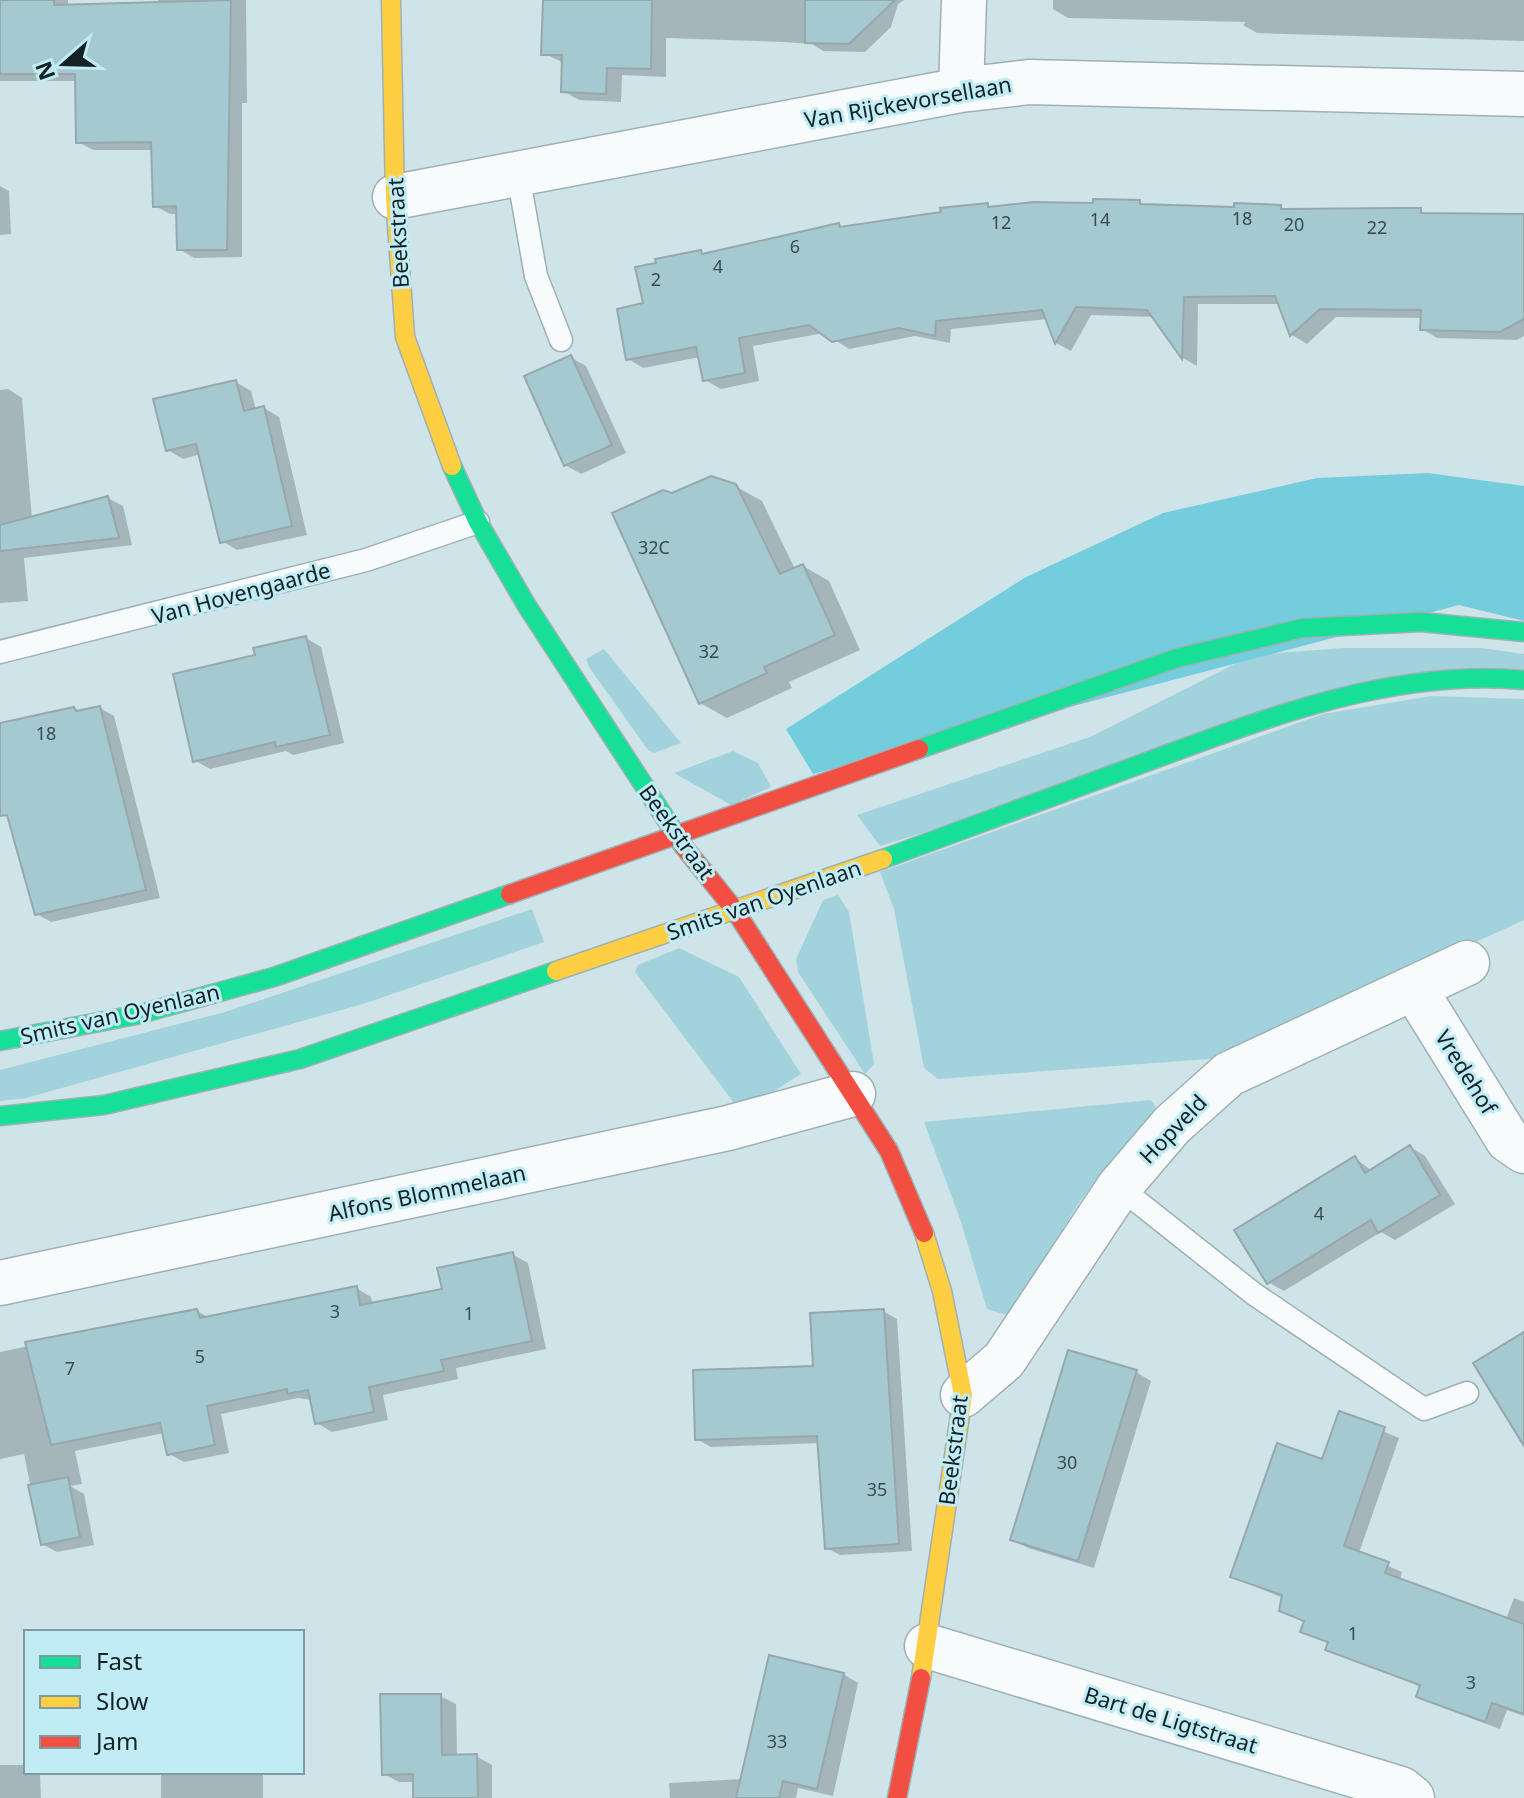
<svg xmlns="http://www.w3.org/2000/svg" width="1524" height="1798" viewBox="0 0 1524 1798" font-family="'Noto Sans',sans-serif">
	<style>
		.green { fill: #a2d3dd }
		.forest { fill: #73cddd }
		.shadow { fill: #0003 }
		.building { fill: #a5c9d0; stroke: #96a8ab; stroke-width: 2 }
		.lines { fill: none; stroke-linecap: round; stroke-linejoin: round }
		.lane-casing { stroke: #9fb0b4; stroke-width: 25 }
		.street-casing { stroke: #9fb0b4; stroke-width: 47 }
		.fast-casing { stroke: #9fb0b4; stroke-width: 21 }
		.slow-casing { stroke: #9fb0b4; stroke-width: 21 }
		.jam-casing { stroke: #9fb0b4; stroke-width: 21 }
		.lane { stroke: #f8fbfc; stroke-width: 22 }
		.street { stroke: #f8fbfc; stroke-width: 44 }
		.fast { stroke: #16e098; stroke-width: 18 }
		.slow { stroke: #ffcf43; stroke-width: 18 }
		.jam { stroke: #f24e42; stroke-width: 18 }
		.labels { text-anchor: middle; stroke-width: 6; stroke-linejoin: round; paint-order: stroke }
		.number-label { font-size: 18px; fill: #374c50 }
		.street-label { font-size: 22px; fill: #122225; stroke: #c2ecf5 }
	</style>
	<rect width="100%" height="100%" fill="#cee4e9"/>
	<path class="green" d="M1342,648H1482L1524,654V671L1466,668L880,846L857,815L1090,737L1235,664L1267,654Z
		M604,649L681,743L654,753L648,750L589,667L586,659Z
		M1431,696L1524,699V920L1222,1058L938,1079L924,1068L894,909L880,872L1323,714Z
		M733,751L758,763L771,787L731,805L674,773Z
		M838,895L849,912L874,1064L865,1074L798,972L796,959L823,900Z
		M532,909L544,942L363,1004L26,1098L0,1101V1070L225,1012Z
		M679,948L739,977L801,1074L741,1112L635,972L638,965Z
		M1151,1100L1156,1108L1080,1201L1010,1316L987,1309L960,1219L924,1122Z"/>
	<path class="forest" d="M1428,473L1524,486V621L1459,605L813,774L786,729L1026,577L1163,513L1317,478Z"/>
	<path class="shadow" d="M0,0H68V6L158,4V0H246L247,103H242V257L194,258L179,249V214H170L155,206L153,150H93L78,142L77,81H0Z
		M545,0H904L898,4L891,27L865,52L823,51L812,44L783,42L666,38V77L622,75L621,102L579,100L563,91L564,63L543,53Z
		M1053,0H1524V41L1257,33L1243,25L1246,22L1068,18L1053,9Z
		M0,186L9,191L11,234L0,235Z
		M1140,202L1147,206L1280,207L1287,211L1524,214V336L1517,340L1437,338L1422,329L1423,318L1336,317L1307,344L1292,335L1280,304H1198L1197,366L1183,358L1154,317L1091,315L1071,351L1056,343L1048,319L951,329L950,343L915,336L849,349L824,333L753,346L759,381L721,389L705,380L700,357L643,368L628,359L645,305L701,252L706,255L839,225L845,229L987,205L993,208Z
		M570,357L586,366L626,453L581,474L565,465Z
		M236,382L251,391L256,410L264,408L279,417L307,535L237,550L222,541L201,454L183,459L168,450Z
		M8,389L22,398L32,519L108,498L123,506L132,545L24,558L28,601L0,603V390Z
		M735,486L762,501L795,569L803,566L829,581L860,650L789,682L792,688L727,718L700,703L672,495Z
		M306,638L321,647L344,743L293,755L286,751L210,769L194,760L257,656Z
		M100,708L114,716L160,898L51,922L37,914L0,793V731Z
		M1410,1147L1425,1156L1455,1204L1395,1240L1381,1232L1284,1291L1268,1282L1355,1158L1372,1171Z
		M512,1254L528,1263L546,1349L456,1368L458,1379L383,1395L388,1420L332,1432L317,1423L312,1400L298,1398L221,1414L229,1453L184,1462L169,1454L164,1433L75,1451L82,1484L70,1486L84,1494L94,1545L57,1552L42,1544L24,1454L0,1459V1352L197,1311L210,1318L356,1288L371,1297L373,1305L444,1291Z
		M883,1311L897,1319L912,1551L840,1555L826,1548L820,1443L711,1447L697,1439L815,1368Z
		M1136,1372L1151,1381L1094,1568L1028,1548L1013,1539Z
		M1340,1413L1399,1438L1359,1553L1402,1572L1400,1580L1506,1619L1514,1598L1524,1602V1716L1507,1710L1500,1729L1433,1704L1418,1696L1421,1687L1328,1649L1329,1644L1303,1631L1306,1622L1281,1610L1283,1598L1233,1577L1323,1462Z
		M843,1674L858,1683L833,1796L798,1788L796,1798H670L669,1783L742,1779Z
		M440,1696L456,1704L457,1756H476L492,1765V1798H415V1782H399L384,1774Z
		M0,1748V1765H25L26,1772L40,1774L41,1798H0Z
		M161,1772H263V1798H161Z"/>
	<path class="building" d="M0,0H54V5L231,0L227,250H177L176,206L153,207L151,142L76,143L75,74H0Z
		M543,0H652L651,69L607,68L606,94L561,92L562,55H541Z
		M805,0H895L849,44L805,43Z
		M1093,199L1140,200V204L1234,207V203L1281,205V209L1398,208H1421V213L1524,214V319L1500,332L1420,330L1421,310L1320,309L1290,336L1275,296L1184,297L1182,359L1147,310L1076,307L1055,344L1042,310L936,321L935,336L899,328L832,342L809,325L739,338L745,373L703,381L696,347L626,360L617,309L643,303L635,267L656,263L655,259L701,250L702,254L839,223L840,227L941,212L940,208L988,203V207L1033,202L1093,203Z
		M571,355L612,445L564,466L524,376Z
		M236,380L244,411L264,406L292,526L220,543L196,444L166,451L153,399Z
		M711,476L736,484L780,574L803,564L835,635L764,667L767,673L699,704L612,513L663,490L672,493Z
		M108,496L119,538L0,551V525Z
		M306,636L330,735L276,747L275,742L193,762L173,674L255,655L253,648Z
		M100,706L146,890L35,915L7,815L0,816V723L74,707L76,711Z
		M1410,1145L1440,1195L1378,1233L1371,1220L1267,1284L1234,1230L1355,1156L1365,1173Z
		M513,1252L532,1341L441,1360L444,1371L369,1387L374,1412L315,1424L308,1390L287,1394V1389L207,1406L215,1445L167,1455L160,1423L51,1445L25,1342L197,1309L200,1318L357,1286L360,1305L442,1289L437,1268Z
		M884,1309L899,1544L825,1549L817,1436L695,1440L693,1370L813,1366L810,1313Z
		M1524,1332V1446L1473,1363Z
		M1068,1350L1137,1370L1078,1561L1010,1540Z
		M1339,1411L1385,1427L1344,1546L1389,1562L1385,1573L1524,1624V1714L1492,1703L1485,1722L1416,1697L1420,1685L1325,1650L1328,1642L1300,1632L1304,1621L1279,1611L1282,1595L1230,1577L1277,1443L1322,1459Z
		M68,1477L80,1537L41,1545L28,1485Z
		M769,1655L844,1673L817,1789L783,1781L779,1798H736Z
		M380,1694H441L442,1755L477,1754L478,1798H413V1774L382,1775Z"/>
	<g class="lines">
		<g class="lane-casing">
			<path id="lane" d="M518,174L536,276L561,340
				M0,652L366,560L478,522
				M1119,1187L1254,1294L1424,1409L1467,1393"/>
		</g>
		<g class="street-casing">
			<path id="street" d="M961,90L964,0
				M395,197L961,90L1029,82L1524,94
				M1414,988L1508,1140L1524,1151
				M0,1283L728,1128L853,1094
				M963,1395L1004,1360L1119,1187L1172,1125L1229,1074L1467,963
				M927,1646L1401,1789L1412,1798"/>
		</g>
		<g class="fast-casing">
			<path id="fast" d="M452,466L478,522L527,606L684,847
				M919,749L1177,658L1303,628L1421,622L1524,632
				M883,859C969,827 1055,796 1141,764C1263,719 1392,668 1524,680
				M0,1041L136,1015L274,977L510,894
				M0,1116L104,1105L300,1059L556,971"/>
		</g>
		<g class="slow-casing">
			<path id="slow" d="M391,0L395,197L405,337L452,466
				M556,971L883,859
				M921,1678L963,1395L942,1291L924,1233"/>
		</g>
		<g class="jam-casing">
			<path id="jam" d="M684,847L734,909L889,1151L924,1233
				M510,894L919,749
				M897,1798L921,1678"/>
		</g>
		<use href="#lane" class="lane"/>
		<use href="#street" class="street"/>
		<use href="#fast" class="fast"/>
		<use href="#slow" class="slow"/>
		<use href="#jam" class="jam"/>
	</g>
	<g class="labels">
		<g class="number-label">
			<text x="1242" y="225">18</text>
			<text x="1100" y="226">14</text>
			<text x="1001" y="229">12</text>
			<text x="1294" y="231">20</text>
			<text x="1377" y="234">22</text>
			<text x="795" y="253">6</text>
			<text x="718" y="273">4</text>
			<text x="656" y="286">2</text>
			<text x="654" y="554">32C</text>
			<text x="709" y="658">32</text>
			<text x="46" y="740">18</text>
			<text x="1319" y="1220">4</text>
			<text x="335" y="1318">3</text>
			<text x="469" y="1320">1</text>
			<text x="200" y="1363">5</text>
			<text x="70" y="1375">7</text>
			<text x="1067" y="1469">30</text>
			<text x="877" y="1496">35</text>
			<text x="1353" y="1640">1</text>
			<text x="1471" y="1689">3</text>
			<text x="777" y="1748">33</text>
		</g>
		<g class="street-label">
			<text transform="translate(908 102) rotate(-10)" y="8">Van Rijckevorsellaan</text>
			<text transform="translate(398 233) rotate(-93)" y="8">Beekstraat</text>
			<text transform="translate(241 593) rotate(-15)" y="8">Van Hovengaarde</text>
			<text transform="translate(677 832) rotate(54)" y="8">Beekstraat</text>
			<text transform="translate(764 900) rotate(-19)" y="8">Smits van Oyenlaan</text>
			<text transform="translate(120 1014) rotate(-13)" y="8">Smits van Oyenlaan</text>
			<text transform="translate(1466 1072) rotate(58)" y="8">Vredehof</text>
			<text transform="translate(1173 1129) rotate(-46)" y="8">Hopveld</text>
			<text transform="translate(427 1193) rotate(-12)" y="8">Alfons Blommelaan</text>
			<text transform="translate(953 1450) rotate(-83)" y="8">Beekstraat</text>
			<text transform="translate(1171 1720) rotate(17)" y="8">Bart de Ligtstraat</text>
		</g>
	</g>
	<rect x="24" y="1630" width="280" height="144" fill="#c2ecf5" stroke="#7c9ba2" stroke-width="2"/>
	<rect x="40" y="1656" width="40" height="12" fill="#16e098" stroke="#7c9ba2" stroke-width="2"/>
	<text x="96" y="1670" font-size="24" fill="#122225">Fast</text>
	<rect x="40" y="1696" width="40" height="12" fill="#ffcf43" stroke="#7c9ba2" stroke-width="2"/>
	<text x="96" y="1710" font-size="24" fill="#122225">Slow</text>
	<rect x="40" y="1736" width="40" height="12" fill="#f24e42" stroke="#7c9ba2" stroke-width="2"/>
	<text x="96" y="1750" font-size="24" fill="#122225">Jam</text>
	<g transform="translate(64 64) rotate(250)" stroke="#c2ecf5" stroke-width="6" paint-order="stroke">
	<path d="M0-6L14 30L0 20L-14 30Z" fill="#122225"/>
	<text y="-12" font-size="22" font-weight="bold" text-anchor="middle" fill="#122225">N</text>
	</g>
</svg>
